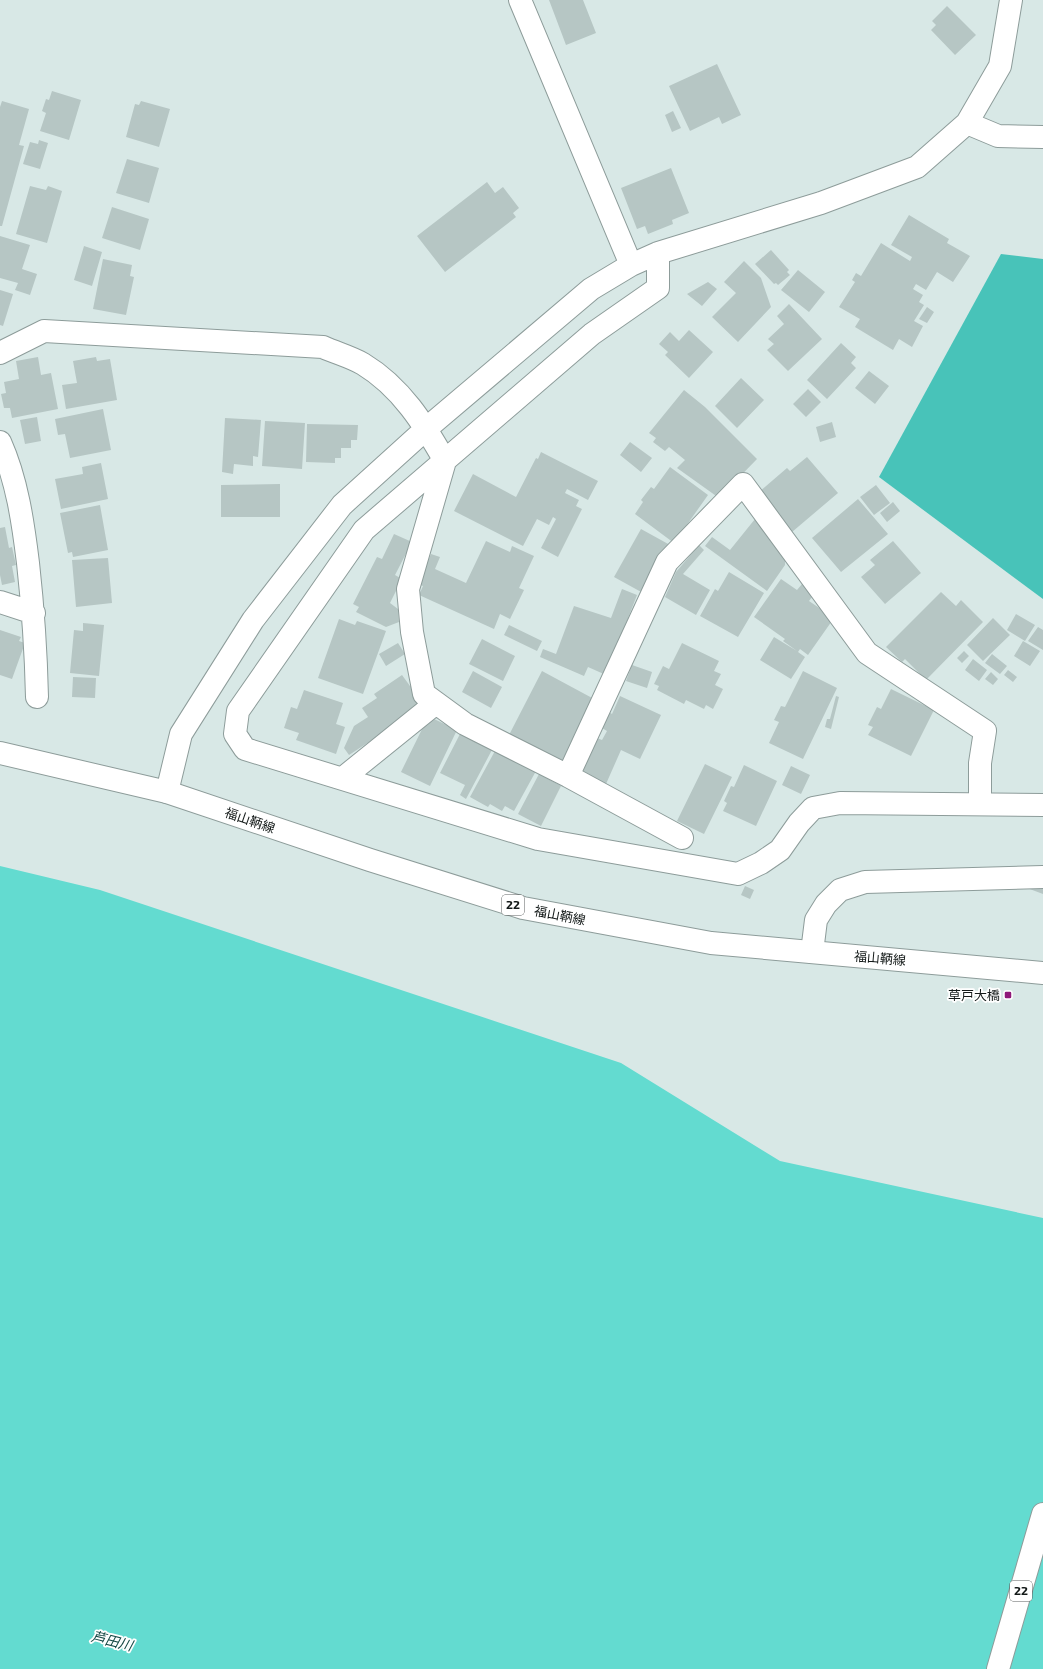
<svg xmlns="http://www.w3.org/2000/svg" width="1043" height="1669" viewBox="0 0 1043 1669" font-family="'Exo 2','Noto Sans JP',sans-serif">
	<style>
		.forest { fill: #48c3b9 }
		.water { fill: #63dbd0 }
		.building { fill: #b6c6c4 }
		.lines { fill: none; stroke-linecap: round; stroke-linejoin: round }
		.minor-casing { stroke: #8d9c9a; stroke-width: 24 }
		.major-casing { stroke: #8d9c9a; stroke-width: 24 }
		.minor { stroke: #fff; stroke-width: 22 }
		.major { stroke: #fff; stroke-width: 22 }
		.poi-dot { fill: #8f1979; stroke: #fff; stroke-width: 1.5 }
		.labels { text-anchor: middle; stroke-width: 3.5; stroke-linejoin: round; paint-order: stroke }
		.shield { fill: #fff; stroke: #5a5f5e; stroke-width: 1 }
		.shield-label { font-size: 12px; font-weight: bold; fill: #141a19 }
		.street-label { font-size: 13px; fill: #141a19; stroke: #fff }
		.poi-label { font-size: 13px; fill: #141a19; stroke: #fff; text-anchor: end }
		.water-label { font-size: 14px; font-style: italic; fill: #154a46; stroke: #fff }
	</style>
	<rect width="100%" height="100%" fill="#d8e8e6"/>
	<path class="forest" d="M1001,254L1043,259V599L879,477Z"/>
	<path class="water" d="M0,866L100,890L621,1063L780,1161L1043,1218V1669H0Z"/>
	<path class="building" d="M549,0H583L596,33L566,45Z
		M947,6L976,35L955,55L931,30L936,25L932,21Z
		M717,64L741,115L722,124L719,117L690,131L669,86Z
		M52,91L81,100L69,140L40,131L46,113L42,111L46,99L49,100Z
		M2,101L29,109L19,145L24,146L2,226H0V107Z
		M141,101L170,109L159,147L126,137L135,104L139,105Z
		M673,111L681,128L672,132L665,115Z
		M39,140L48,143L40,169L23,164L30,142L38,144Z
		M127,159L159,168L149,203L116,193Z
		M671,168L689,213L672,220L673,224L648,234L645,226L637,229L621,188Z
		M487,182L495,193L503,187L519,208L513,213L516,217L445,272L417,236Z
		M30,186L46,190L48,186L62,191L47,243L16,234Z
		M112,207L149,219L140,250L102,238Z
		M909,215L949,239L947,243L970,256L953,282L937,272L926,290L916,284L913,289L923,295L919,302L924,305L914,321L923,326L912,347L899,339L893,350L855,327L860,319L839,307L855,282L852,280L856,273L861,276L881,243L910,261L912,257L891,245Z
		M0,236L30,245L22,269L37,274L30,295L15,290L18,283L0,278Z
		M84,246L102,252L92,286L74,280Z
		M771,250L789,270L787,272L790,275L778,285L776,283L774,284L755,264Z
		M103,259L132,265L130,276L134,277L126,315L93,309Z
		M744,261L761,278L771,307L738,342L712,317L736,293L724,282Z
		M798,270L825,292L809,312L781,290Z
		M708,282L717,289L702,306L687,294Z
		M0,290L13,294L3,326L0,325Z
		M789,304L822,339L788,371L767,350L774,344L768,339L784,324L777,316Z
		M927,307L934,312L927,323L919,319Z
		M689,330L713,352L689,378L665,355L668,352L659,344L670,332L679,341Z
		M841,343L856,357L851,363L856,368L827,399L807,380Z
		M38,357L41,375L51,373L58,409L12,418L10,408H4L1,394L6,393L4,382L19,379L16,361Z
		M96,357L97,361L110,359L117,400L66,409L62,385L77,383L73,361Z
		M869,371L889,386L875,404L855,388Z
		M741,378L764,400L737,428L715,406Z
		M808,389L821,402L806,417L793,404Z
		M684,390L705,407L757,459L719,498L677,468L685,460L669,447L665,451L653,442L656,438L649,433Z
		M103,409L111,450L70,458L65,434L58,435L55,419Z
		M37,417L41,441L25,444L20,420Z
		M225,418L261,420L258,457L253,456V466L234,464L233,474L222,472Z
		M265,421L305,423L302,469L262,466Z
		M832,422L836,437L820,442L816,427Z
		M307,424L358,425L357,440H351V448H341V458H335V463L306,462Z
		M630,442L652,458L641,472L620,455Z
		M541,452L598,481L588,500L567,489L565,493L579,500L576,506L582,509L558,557L541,548L556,519L553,517L549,525L537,519L523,546L454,511L473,474L516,497L536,458L538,459Z
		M807,457L838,493L792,532L758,493L787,468L790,471Z
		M101,463L108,499L61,509L55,479L83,474L82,467Z
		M670,467L708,495L674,543L635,514L643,502L641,500L651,487L654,489Z
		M280,484V517H221V485Z
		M876,485L890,503L874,515L860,497Z
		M858,499L888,534L841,572L812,538Z
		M893,502L900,511L887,522L880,513Z
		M100,505L108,550L73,557L72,552L68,553L60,513Z
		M755,519L785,557V565L767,591L705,546L712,537L730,550Z
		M5,527L9,548L12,547L16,565L12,566L15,582L2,585L0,575V528Z
		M641,529L670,545L643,593L614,577Z
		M394,534L412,542L395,575L402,579L390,603L398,609L399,622L386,627L356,612L359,607L353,604L377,557L382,559Z
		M486,541L510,552L512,546L534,556L519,588L524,590L510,619L500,614L494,629L419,595L423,586L418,584L431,554L440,557L435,569L466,583Z
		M893,541L921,573L885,604L861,577L875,565L870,560Z
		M699,545L704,550L683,574L710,590L696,615L665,597L676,572Z
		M108,558L112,603L76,607L72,560Z
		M729,572L764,593L738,637L700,616L715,589L718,591Z
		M781,579L797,590L802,584L815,593L809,601L834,618L808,655L800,649L798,652L805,657L791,679L760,660L774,637L797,651L783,641L785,639L754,617Z
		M622,589L637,595L606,675L588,667L584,676L540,657L543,649L556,654L574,606L611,618Z
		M941,592L956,606L961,600L983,622L926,680L905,659L902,662L886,647Z
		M1016,614L1035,625L1025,641L1007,630Z
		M993,618L1010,635L983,661L967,645Z
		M339,619L355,625L357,621L386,631L363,694L318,678Z
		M83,623L104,625L99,676L70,673L74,630L83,631Z
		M509,625L542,641L537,651L504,635Z
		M1038,627L1043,630V650L1028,641Z
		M0,630L21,637L19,641L25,643L12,679L0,675Z
		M482,639L515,656L503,681L469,664Z
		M1023,641L1040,651L1030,666L1014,656Z
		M398,643L405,654L386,666L379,654Z
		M682,643L719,661L714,671L721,674L715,685L723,689L713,709L706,705L704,709L686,700L684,704L657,690L659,686L654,684L663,666L669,669Z
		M964,651L969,656L962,663L957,658Z
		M992,654L1007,666L1000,674L985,663Z
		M973,659L987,670L979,681L965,670Z
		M632,665L652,672L647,688L626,681Z
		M1008,670L1017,677L1013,682L1004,675Z
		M473,671L502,687L491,708L462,692Z
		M542,671L594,699L562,762L509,735Z
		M803,671L837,688L803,759L769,743L779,722L774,720L781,706L785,707Z
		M991,672L998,679L993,685L985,679Z
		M402,675L410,686L413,684L424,706L349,755L344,748L354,726L368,717L362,708L377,698L374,694Z
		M73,677L96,678L95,698L72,697Z
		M891,689L934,710L911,756L868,735L873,727L868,725L877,707L881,709Z
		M304,690L343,703L336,724L345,727L336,754L296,740L299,733L284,728L291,707L297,709Z
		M620,696L661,715L640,759L621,750L606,784L581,772L597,738L602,740L607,731L602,728L609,712L612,714Z
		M836,696L839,697L831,729L825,727L827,719H830Z
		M432,718L457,730L430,786L401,772L426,721L430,723Z
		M461,732L493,748L466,799L460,795L465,785L440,773Z
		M496,749L536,771L514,811L505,806L502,811L490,804L488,807L470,797Z
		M705,764L732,777L704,834L677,821Z
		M744,765L777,781L756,826L723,811L727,803L724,801L731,786L734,787Z
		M791,766L810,775L801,794L782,785Z
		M539,774L561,786L541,826L518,814Z
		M1043,883V894L1027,888Z
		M745,886L754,890L750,899L741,895Z"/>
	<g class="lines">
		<g class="minor-casing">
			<path id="minor" d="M520,0L631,265
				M967,123L998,136L1043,137
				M658,253V288L592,334L364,530L238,711L235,734L245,749L538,839L738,874L761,863L780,850L799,823L813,808L840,803L1043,805
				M0,353L44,331L323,347C336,353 351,357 363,364C401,387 424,424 445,461L408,589L412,632L424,694L465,724L568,776L682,838
				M0,442C17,480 23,522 28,563C33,608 36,652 37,697
				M0,602L34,613
				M568,776L667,562L743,484L867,653L985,731L980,763V803
				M343,778L436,703
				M167,792L181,734L253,620L342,505L427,428L591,289L631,265L658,253L821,203L917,167L967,123L1000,66L1011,0
				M812,952L816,920L826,904L840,890L865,882L1043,877"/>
		</g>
		<g class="major-casing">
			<path id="major" d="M0,753L167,792L370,860L523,908L711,943L1043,973
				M998,1669L1043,1514"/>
		</g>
		<use href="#minor" class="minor"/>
		<use href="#major" class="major"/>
	</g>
	<rect class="poi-dot" x="1004" y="991" width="8" height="8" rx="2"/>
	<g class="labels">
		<g class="shield">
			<rect x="502" y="895" width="22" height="20" rx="3"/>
			<rect x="1010" y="1581" width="22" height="20" rx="3"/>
		</g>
		<g class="shield-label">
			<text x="513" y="909">22</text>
			<text x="1021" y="1595">22</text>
		</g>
		<g class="street-label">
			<text transform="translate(250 820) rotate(19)" y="5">福山鞆線</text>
			<text transform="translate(560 915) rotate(11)" y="5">福山鞆線</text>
			<text transform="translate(880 958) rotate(5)" y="5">福山鞆線</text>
		</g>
		<g class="poi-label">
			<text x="1000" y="1000">草戸大橋</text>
		</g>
		<g class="water-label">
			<text transform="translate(112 1641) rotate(14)" y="5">芦田川</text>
		</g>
	</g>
</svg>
